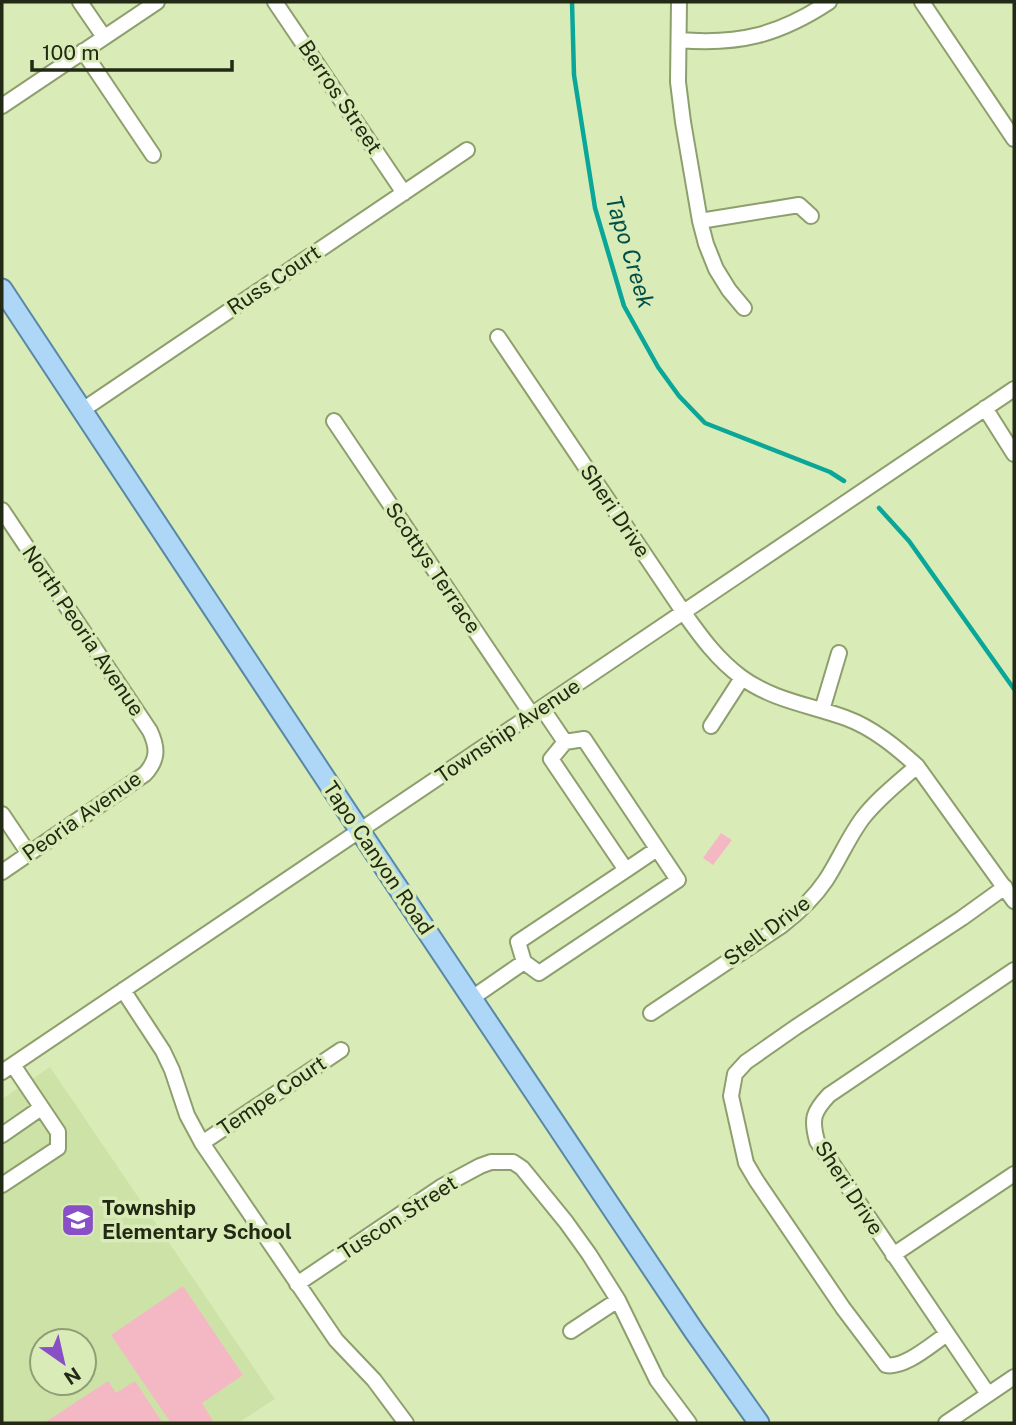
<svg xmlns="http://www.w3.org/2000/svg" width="1016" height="1425" viewBox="0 0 1016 1425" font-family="'Public Sans',sans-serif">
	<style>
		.built { fill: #cde2a6; fill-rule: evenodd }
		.green { fill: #f4b8c5 }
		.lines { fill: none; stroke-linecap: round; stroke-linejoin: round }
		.stream { stroke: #0aa798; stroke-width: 4.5 }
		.minor-casing { stroke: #8e9f6d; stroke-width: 18 }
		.major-casing { stroke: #5988a4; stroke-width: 23 }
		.minor { stroke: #fff; stroke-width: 14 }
		.major { stroke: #add6f7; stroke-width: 19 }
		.labels { text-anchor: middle; stroke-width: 7; stroke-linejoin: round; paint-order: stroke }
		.street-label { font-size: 21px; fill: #222914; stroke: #d9ecb7 }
		.poi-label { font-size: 21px; font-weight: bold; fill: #222914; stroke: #d9ecb7; text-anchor: start }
		.water-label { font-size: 23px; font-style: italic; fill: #005048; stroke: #d9ecb7 }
	</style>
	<rect width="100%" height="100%" fill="#d9ecb7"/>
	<path class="built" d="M50,1067L275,1399L238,1423H2V1099ZM42,1341H84V1383H42Z"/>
	<path class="green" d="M721,833L732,840L713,865L703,858Z
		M183,1286L243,1375L202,1403L213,1421L210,1423H171L111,1335Z
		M108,1381L116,1393L135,1381L162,1422L160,1423H44Z"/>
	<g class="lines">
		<path class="stream" d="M572,2L574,75L595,208L624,306L658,367L679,396L705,423L830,472L844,481
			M879,508L909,541L1014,689"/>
		<g class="minor-casing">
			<path id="minor" d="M80,2L104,37
				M275,2L404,193
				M679,2L678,82L683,122L700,221L706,244L716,269L729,290L744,308
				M922,2L1014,139
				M679,40C739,45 779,35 829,2
				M83,51L153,155
				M2,106L157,2
				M700,221L799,205L811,216
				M498,337L684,613C701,637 717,659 741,677C772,700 810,705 846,718C873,728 896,747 917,766L1014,901
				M985,408L1014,454
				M81,411L467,150
				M334,421L532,715
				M2,510L150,731C158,748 158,760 145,774L2,872
				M822,710L839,653
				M711,726L742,678
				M2,814L29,854
				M626,870L657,849
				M524,962L518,942L626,870L551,759L565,742
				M123,990L163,1051L172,1070L187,1115L202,1143L336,1340L374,1380L406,1423
				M472,998L524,962L539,973L678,880L584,739L565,742L542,708
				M651,1013L781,926C798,913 814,898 826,880C839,860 848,838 862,819C877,799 898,783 917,766
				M2,1072L1014,389
				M2,1135L41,1108
				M202,1143L341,1050
				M2,1185L58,1148V1132L13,1065
				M893,1255L1014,1174
				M297,1284L441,1187L480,1166L491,1162H513L522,1168L566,1222L589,1254L618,1300L657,1380L689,1423
				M571,1331L618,1300
				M947,1334C932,1344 904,1369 886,1365L843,1308L756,1180L746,1163L731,1096L735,1074L746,1062L796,1027L962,918L1005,887
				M988,1394L817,1141C811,1119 813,1112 829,1095L1014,970
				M946,1423L1014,1377"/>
		</g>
		<g class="major-casing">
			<path id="major" d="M2,289L360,831L694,1331L759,1423"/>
		</g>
		<use href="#minor" class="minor"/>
		<use href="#major" class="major"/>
	</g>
	<defs>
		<g id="school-square" transform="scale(1.75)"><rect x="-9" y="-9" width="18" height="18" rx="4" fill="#894fc6" stroke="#d9ecb7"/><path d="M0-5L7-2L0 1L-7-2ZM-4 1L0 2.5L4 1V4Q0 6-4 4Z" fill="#fff"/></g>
	</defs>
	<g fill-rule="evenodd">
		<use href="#school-square" x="78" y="1220"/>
	</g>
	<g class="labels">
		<g class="street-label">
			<text transform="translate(340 97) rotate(56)" y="7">Berros Street</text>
			<text transform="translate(274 280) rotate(-34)" y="7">Russ Court</text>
			<text transform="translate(615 511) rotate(56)" y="7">Sheri Drive</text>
			<text transform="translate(433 568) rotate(56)" y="7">Scottys Terrace</text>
			<text transform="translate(83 631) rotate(56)" y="7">North Peoria Avenue</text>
			<text transform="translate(508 731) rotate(-34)" y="7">Township Avenue</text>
			<text transform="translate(82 816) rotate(-35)" y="7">Peoria Avenue</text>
			<text transform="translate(378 858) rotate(56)" y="7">Tapo Canyon Road</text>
			<text transform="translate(767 931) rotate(-37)" y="7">Stell Drive</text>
			<text transform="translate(272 1096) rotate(-34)" y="7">Tempe Court</text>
			<text transform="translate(849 1188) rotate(57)" y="7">Sheri Drive</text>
			<text transform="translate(398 1218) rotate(-33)" y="7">Tuscon Street</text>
		</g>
		<g class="poi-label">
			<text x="102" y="1215">Township<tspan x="102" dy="24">Elementary School</tspan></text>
		</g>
		<g class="water-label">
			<text transform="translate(630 252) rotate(73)" y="8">Tapo Creek</text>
		</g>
	</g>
	<rect width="1016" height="1425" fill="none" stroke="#222914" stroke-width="7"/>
	<g transform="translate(63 1362) rotate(146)"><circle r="33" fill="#d9ecb7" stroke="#909e76" stroke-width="2"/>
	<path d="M0-5L12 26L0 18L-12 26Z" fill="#894fc6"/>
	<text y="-10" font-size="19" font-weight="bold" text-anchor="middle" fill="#222914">N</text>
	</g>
	<path d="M32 60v10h200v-10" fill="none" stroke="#222914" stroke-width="3.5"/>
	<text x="42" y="60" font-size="21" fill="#222914" stroke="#d9ecb7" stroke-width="5" paint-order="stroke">100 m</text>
</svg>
